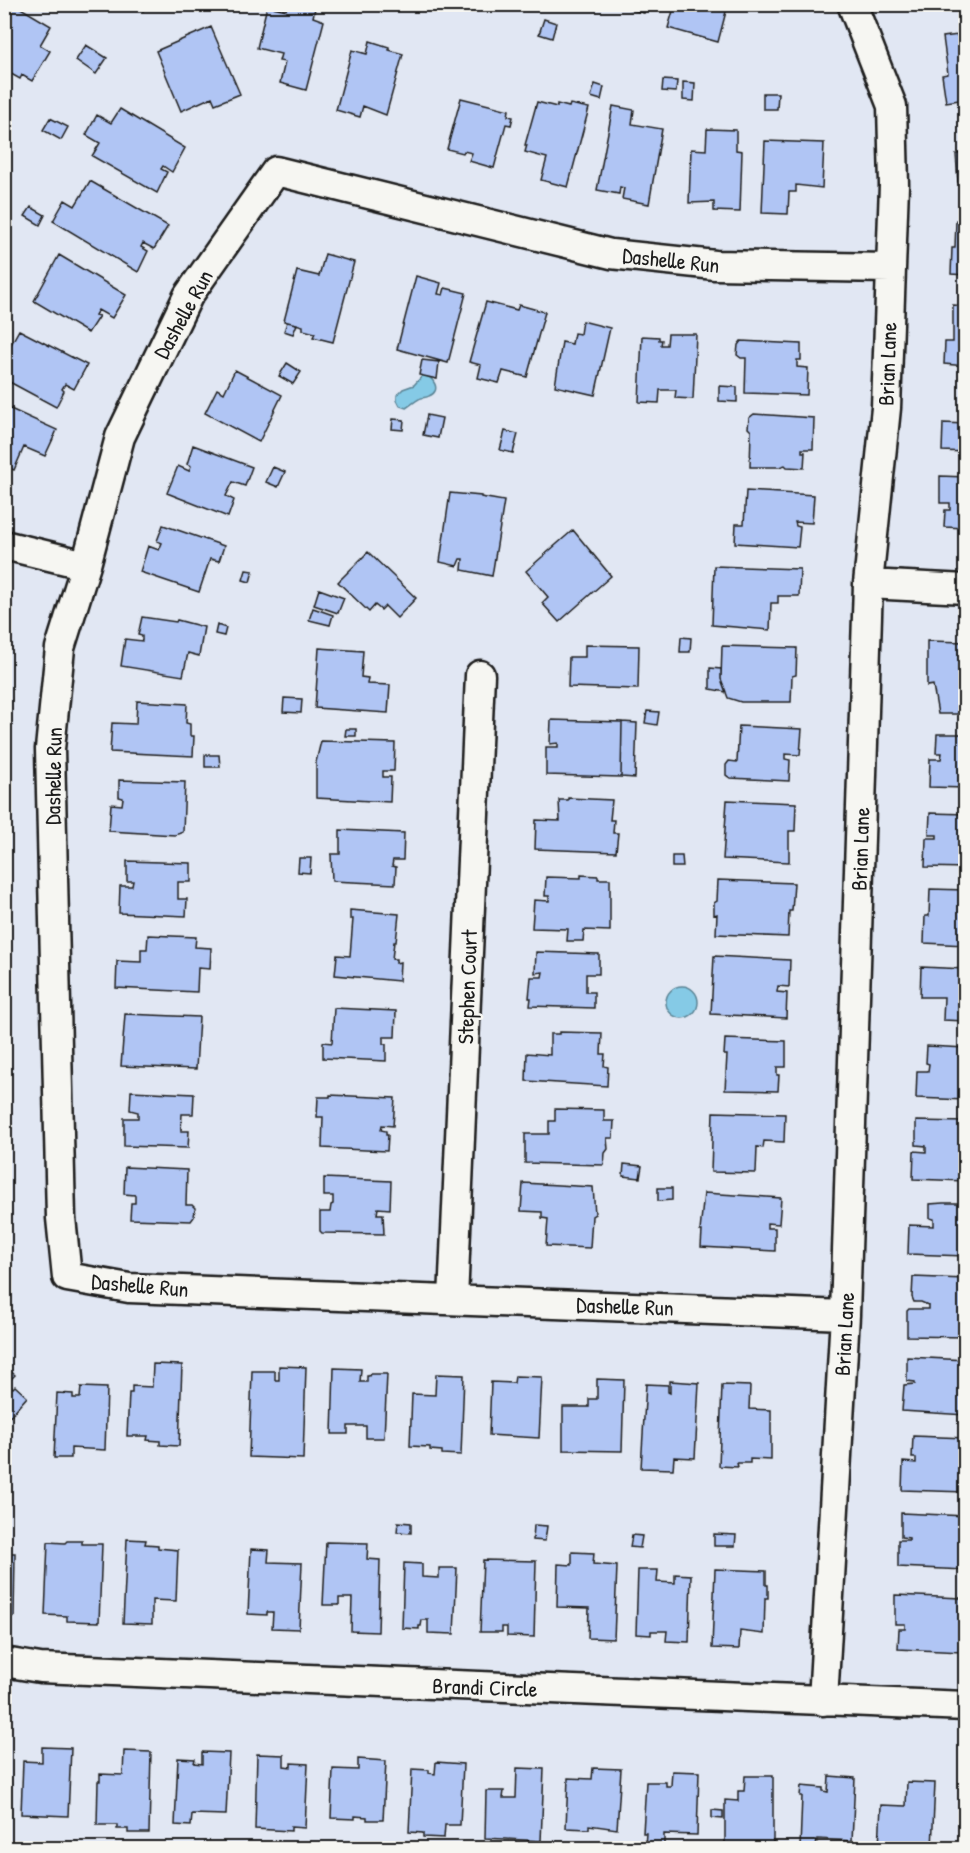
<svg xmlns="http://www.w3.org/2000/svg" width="970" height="1853" viewBox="0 0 970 1853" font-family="'Patrick Hand',sans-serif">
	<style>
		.water { fill: #85cae6; stroke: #5b8495; stroke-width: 1.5 }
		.building { fill: #b0c5f4; stroke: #1c1c1c; stroke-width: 1.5 }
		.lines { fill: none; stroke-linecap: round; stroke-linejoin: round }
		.street-casing { stroke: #1c1c1c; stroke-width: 33 }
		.street { stroke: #f6f6f2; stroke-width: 28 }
		.labels { text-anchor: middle; stroke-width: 5; stroke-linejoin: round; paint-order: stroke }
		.street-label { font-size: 22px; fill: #1c1c1c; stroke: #f6f6f2 }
	</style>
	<rect width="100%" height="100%" fill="#e1e7f3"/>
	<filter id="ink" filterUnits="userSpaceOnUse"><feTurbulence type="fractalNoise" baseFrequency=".0167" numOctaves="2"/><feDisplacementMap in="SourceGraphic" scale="12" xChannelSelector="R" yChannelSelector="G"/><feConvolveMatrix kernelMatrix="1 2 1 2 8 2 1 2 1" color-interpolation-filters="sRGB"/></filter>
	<g filter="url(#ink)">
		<path class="water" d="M423,375C434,377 442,391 429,396C426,398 422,397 419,399C415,401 411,405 406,408L400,406L397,400V395L403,389L414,385Z
			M666 1002a16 16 0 1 1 32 0a16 16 0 1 1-32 0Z"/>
		<path class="building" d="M4,4H14L51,26L40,45L50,51L32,81L22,75L20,79L4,70Z
			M136,4H149L143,11Z
			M288,4H316L313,17L324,21L306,90L280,83L285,62L279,61L281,54L257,48L267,6L286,10Z
			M612,4H647L644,13Z
			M675,4H728L718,42L668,28Z
			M544,19L556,23L552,38L539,34Z
			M211,27L240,94L215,104L212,97L181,111L156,51Z
			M966,34V99L946,102L942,75L948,74L943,37Z
			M370,41L389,47V50L403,54L386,115L363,106L360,117L336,110L352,50L367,54Z
			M86,45L107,58L96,74L76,60Z
			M663,80L677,81L676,92L662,91Z
			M683,82L695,83L694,101L683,100Z
			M595,84L604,87L601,100L591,97Z
			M763,93H778L777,109H763Z
			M461,98L509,110L508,116L513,117L511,125L506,124L494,168L469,161L472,153L464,151L463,153L447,149Z
			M537,102L557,107V104L569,107L570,104L589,108L568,187L541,180L547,158L525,152L527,145H525Z
			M613,106L634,110L632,124L662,129L649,204L622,199L624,188L620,187L619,194L597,190Z
			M120,109L185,148L172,172L163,166L161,169L167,172L157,193L92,156L100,143L86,135L97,115L111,123Z
			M50,118L68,127L61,140L43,130Z
			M707,129L736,130V150L742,151L740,212L714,211V202L689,203L691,149L706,150Z
			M765,141L824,143L822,188L796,185V192H789L788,214L762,213Z
			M966,153V181L958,182L956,154Z
			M90,181L168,226L154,249L143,243L141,247L148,251L138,272L53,221L65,200L75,206Z
			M31,207L45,215L40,225L25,216Z
			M956,220L966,221V275L951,274L952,248H955Z
			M325,254L354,262L333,342L313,337L315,333L303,330V326L284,321L297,271L319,276Z
			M59,255L126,295L112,318L98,310L95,315L99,316L88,333L34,301Z
			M416,276L441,283L438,294L443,295L445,288L466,293L448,363L397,349Z
			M486,302L517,310L519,305L545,312L527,377L503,371L499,383L478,378L481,365L469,362Z
			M953,305L966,306V366L944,364L945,342H953Z
			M582,321L610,328L595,395L555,386L562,342L572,344L574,333L580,334Z
			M287,322L297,324L293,334L284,331Z
			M19,330L87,365L74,389L65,384L62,389L64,391L56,407L4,379L6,363L4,357Z
			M668,334H696L693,399L675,398L676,390H660L659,403L639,402L642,336L659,337V340H662L661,345H667Z
			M741,341L801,344V360H797V367L808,368L807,395L745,393L746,358H741L737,355L738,345Z
			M422,360L439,362L437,379L419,375Z
			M287,363L301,372L293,384L279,376Z
			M235,370L282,395L259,442L205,413L217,389L224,393Z
			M719,386L737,387V402L719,401Z
			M4,406L57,430L45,456L24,447L14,470L4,466Z
			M754,414L814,418L813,449H802V452H805L804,468L787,467L785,465L779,467H750L751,431L748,428L749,418Z
			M427,415L442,418L438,438L423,435Z
			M393,419L404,420L403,430L392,429Z
			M943,423L966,424V452L942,451Z
			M505,431L518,434L513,453L500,450Z
			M193,445L252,467L245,486L233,482L226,496L234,500L228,517L167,493L178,466L189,471L191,466L187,464Z
			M273,467L285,472L278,487L266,482Z
			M940,476L966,477V528L944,527L945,510H950V503H940Z
			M746,491L814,495L812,523L795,522L796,526L800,527L798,547L735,543L736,524H744Z
			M450,493L481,496V497L504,501L492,576L462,570L463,559H460L457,566L440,562Z
			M163,525L224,546L219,561L210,559L199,592L140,572L148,546L159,550L162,543L157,541Z
			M573,530L611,576L559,622L542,603L548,597L526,571Z
			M368,552L416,598L397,618L385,606L381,610L375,605L369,612L338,582Z
			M714,566L800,569L799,596H778V603H771L770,630L712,625Z
			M246,570L253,571L250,582L243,580Z
			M319,589L344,598L338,613L314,605Z
			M313,608L333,615L330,625L309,620Z
			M142,617L176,622L177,620L204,627L199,656L188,653L183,676L121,666L125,639L142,641V636L138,635Z
			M217,625L226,628L224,636L215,634Z
			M681,637L691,638L690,652H680Z
			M927,641L966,642V714H938L933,685L927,686Z
			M585,645L639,646L638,689L568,687L569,657H585Z
			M722,646L797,648L796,675L792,676L791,702H741L728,698L721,679Z
			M319,648L363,651L361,677L368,678L367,684L390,685L388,713L315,708Z
			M710,668L721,669V679L726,692L710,689Z
			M284,698L302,699L301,713L283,712Z
			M137,701L187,704L186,723L190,724V736H194L193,756L110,752L112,723L136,724Z
			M647,711L659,712L657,725L645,723Z
			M551,720L622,722L621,777L546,775V747H558V743L550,744Z
			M622,722L637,723L635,778L621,777Z
			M739,726L802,729L800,755L785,754V759L790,760L789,781L730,778L726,775V765L729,761L737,762Z
			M346,729H356V736H345Z
			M937,734H966V788L929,787L930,759H941L942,753H936Z
			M321,741L395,743L394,771H383V777H391L390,802L316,798V762Z
			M205,755H219L220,767H205Z
			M119,780L185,782L183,832L175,835L109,831L111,804L122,805L123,798L119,797Z
			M568,798L612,800L610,820H614L613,833H618L616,852L535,849L536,820L560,821L559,800H568Z
			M727,800L796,803L795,831H789V862L723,859Z
			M930,813L966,814V868L925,867L926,838H937V835H929Z
			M340,830L404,833L403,860H393L392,866L396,867L395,884L332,881L331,854H340Z
			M672,856H682L683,867H672Z
			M299,858H311L310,873L298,872Z
			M127,861L191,863V882H178V899H187L186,916L119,913L120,886H132L133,881H127Z
			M581,875L598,876V879H610V931L584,930L583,941H567L568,929L532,928L534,900L549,901V896H545L546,877L581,878Z
			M718,880L794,883L792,911H789L788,937L716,934L717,914L714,915V903L717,901Z
			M930,889L966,890V945L924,943L925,916H929Z
			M350,910L399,914L396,942H394L392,959H396V963L400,962L399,981L335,975L337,955L350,956L353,919H350Z
			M148,935L196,937L195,947L211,948L210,969L198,968L197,992L116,988L117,961L141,962V949H147Z
			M536,952L599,954V974H586V992H594V1008L530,1006L531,998H529L531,977H542L543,972L535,973Z
			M714,956L790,960L789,987L778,986L777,992L787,993L786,1018L711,1014Z
			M921,967L966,969V1021L943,1020L944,997H920Z
			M334,1008L396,1011L395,1037H383V1044H386V1061L323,1058V1042L332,1043Z
			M125,1014L199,1017L196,1069L121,1066Z
			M559,1032L602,1033L601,1054H605L604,1066L608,1067L607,1086L526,1081L527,1053L550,1055V1034H559Z
			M725,1039L786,1041V1067H777V1075H779L778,1091L725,1090L727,1055H724Z
			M927,1046L966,1048V1100L916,1098L917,1071H928L929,1064L926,1063Z
			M131,1091L194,1094L193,1114H182L181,1131H189L188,1148L124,1146V1118H138V1112L130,1110Z
			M330,1095L395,1098L393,1126L382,1125L381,1130L386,1131V1135H388L387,1151L322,1148L323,1117H317L318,1097H330Z
			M555,1109L604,1110V1121H614L613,1138H607L608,1149L605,1153L604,1165L525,1163V1134H549V1121H555Z
			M713,1112L785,1114L784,1142L764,1141L763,1148L757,1147L756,1173L711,1172Z
			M916,1121L966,1122V1181L913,1179L914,1151L926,1152V1146L916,1145Z
			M624,1164L642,1166L640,1178L623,1176Z
			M125,1167L187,1170L186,1205H192L195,1208L194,1217L191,1221L130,1219L131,1203H135V1195L124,1194Z
			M324,1178L391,1181L390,1209L378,1208L377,1214H383L384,1234L322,1233L320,1231V1212H330L331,1205L333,1204V1196H324Z
			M523,1183L593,1187L595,1214L592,1216L590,1248L546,1246L548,1219L542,1218V1212L521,1211Z
			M658,1188H672V1200L658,1201Z
			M704,1193L781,1198L779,1224L767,1223V1228H775V1251L701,1247L702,1231H700Z
			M943,1203H966V1256L908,1254L909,1225L934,1226V1219L930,1218V1204Z
			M913,1277L966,1279V1337L907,1336V1311L909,1309H928V1305L921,1302H914L912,1297Z
			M907,1357L966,1360V1415L902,1411L904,1385L915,1384V1382L907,1381Z
			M153,1364L182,1365L179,1446L160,1445V1441L147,1440L148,1436H127L129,1393H132V1386L152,1387Z
			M4,1366L15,1375L7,1383L13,1388L15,1386L27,1397L4,1423Z
			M279,1366L306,1367L303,1459L249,1457L252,1371H275V1380H279Z
			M334,1368L361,1369L360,1382H367V1376H369L370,1374H387L384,1438H366V1426H348V1434H332Z
			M436,1374L464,1375L461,1455L442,1454V1451L430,1450V1447L410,1446L412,1394L435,1395Z
			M515,1376L542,1377L539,1438L489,1435L491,1382L514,1383Z
			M597,1379L624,1380L622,1451L563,1450V1407H589V1399H597Z
			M670,1381L699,1383L695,1458L674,1457L673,1469L641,1468L646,1384L668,1385V1392L670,1393Z
			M722,1385L750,1386L749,1409L771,1410V1460L750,1459V1463H737L738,1467L719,1466Z
			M81,1387L107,1388L105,1450L71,1448V1458H54L57,1393L73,1394V1398H80Z
			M913,1436L966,1438V1492L902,1490L903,1462L916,1463V1458H912Z
			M901,1513L966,1516V1570L898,1567V1540H909V1538L901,1537Z
			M398,1522L411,1523V1533L397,1532Z
			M534,1525L547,1526L545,1541L533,1540Z
			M714,1534L736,1535L735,1546H714Z
			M632,1535L642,1536L640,1548L630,1547Z
			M127,1539L146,1540L145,1544L158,1545V1548L178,1550L176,1601L152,1600V1624L123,1623Z
			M67,1541H82V1544H102L99,1622L67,1621V1616L45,1615L48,1542L65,1543Z
			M326,1542L368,1543L367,1559L380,1560L378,1632L351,1631L352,1598H339V1605H323Z
			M251,1549L269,1550L268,1562L302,1563L299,1629L272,1628L273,1612H267V1615L248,1614Z
			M572,1552L594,1553L593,1564L617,1566L614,1639L588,1638L589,1608L557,1607L558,1564L572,1565Z
			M4,1553H15L14,1617L4,1616Z
			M483,1560L536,1561L534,1637L507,1636V1627H502V1632H480Z
			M404,1563L422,1564V1577L439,1578V1568H457L454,1634L428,1633V1620H422L421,1626H419V1629L402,1628Z
			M715,1569L766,1571V1585H768V1598H765L764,1634L740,1631L739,1649L712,1648Z
			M638,1570H658L657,1582L675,1583V1574L691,1575L689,1642L666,1641L667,1631H651V1635L636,1634Z
			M895,1595L961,1598V1613H966V1633L964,1634L963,1652L898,1649L899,1629H905V1624H895Z
			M42,1747L71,1748L68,1816L21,1814L23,1761L42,1762Z
			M124,1751L151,1752L149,1833H128V1829H117V1825H97L98,1781H100V1774L123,1775Z
			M202,1752L229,1753L226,1815L192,1814L191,1826L175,1825L178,1758L195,1759L194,1763L202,1764Z
			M257,1754L284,1755V1766L291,1767V1763L308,1764L305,1828L291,1827V1831L255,1829Z
			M358,1759L386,1761L383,1820H367V1817L355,1816V1819L331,1818L333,1769L358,1770Z
			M436,1762L463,1764L460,1825H445L444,1838L423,1837V1833L409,1832L412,1769L429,1770V1773L435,1774Z
			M517,1768L544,1769L541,1841L485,1838L486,1791H504L503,1798H516Z
			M593,1768L621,1769L617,1829L589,1825V1829L566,1828L568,1778L592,1779Z
			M672,1771L699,1772L697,1835L664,1834V1848L645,1847L646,1833H643L646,1782H666V1786H671Z
			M745,1776H773V1844H725V1800L738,1801V1791H744Z
			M829,1776L855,1778L852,1841L817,1839L816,1848H800L802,1796H800L801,1786L823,1788V1791L828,1792Z
			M907,1782L935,1783L932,1848H879L881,1805L906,1806Z
			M712,1810L723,1811V1819L712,1818Z"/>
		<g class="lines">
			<g class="street-casing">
				<path id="street" d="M4,545L86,565
					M868,584L966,589
					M453,1300L480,675
					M845,1315L129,1288L67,1277L61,1218L50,749L60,648L86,565L120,437L188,296L276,171L611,254L715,265L890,268
					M4,1662L40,1668L966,1706
					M823,1701L845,1315L868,584L886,408L894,185L892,106L852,4"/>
			</g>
			<use href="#street" class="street"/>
		</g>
	</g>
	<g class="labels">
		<g class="street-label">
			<text transform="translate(671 260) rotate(6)" y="8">Dashelle Run</text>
			<text transform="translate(183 314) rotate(-61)" y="8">Dashelle Run</text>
			<text transform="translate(887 364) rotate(-88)" y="8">Brian Lane</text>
			<text transform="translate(53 776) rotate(-89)" y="8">Dashelle Run</text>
			<text transform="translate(860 849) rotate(-88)" y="8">Brian Lane</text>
			<text transform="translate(467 987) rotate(-88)" y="8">Stephen Court</text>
			<text transform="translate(140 1285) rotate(5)" y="8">Dashelle Run</text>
			<text transform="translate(625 1306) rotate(2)" y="8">Dashelle Run</text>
			<text transform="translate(844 1334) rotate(-87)" y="8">Brian Lane</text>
			<text transform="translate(485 1687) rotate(2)" y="8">Brandi Circle</text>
		</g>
	</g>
	<rect width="970" height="1853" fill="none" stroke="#f6f6f2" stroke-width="24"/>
	<rect x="12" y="12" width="946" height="1829" fill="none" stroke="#1c1c1c" stroke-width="2" filter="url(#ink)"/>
</svg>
